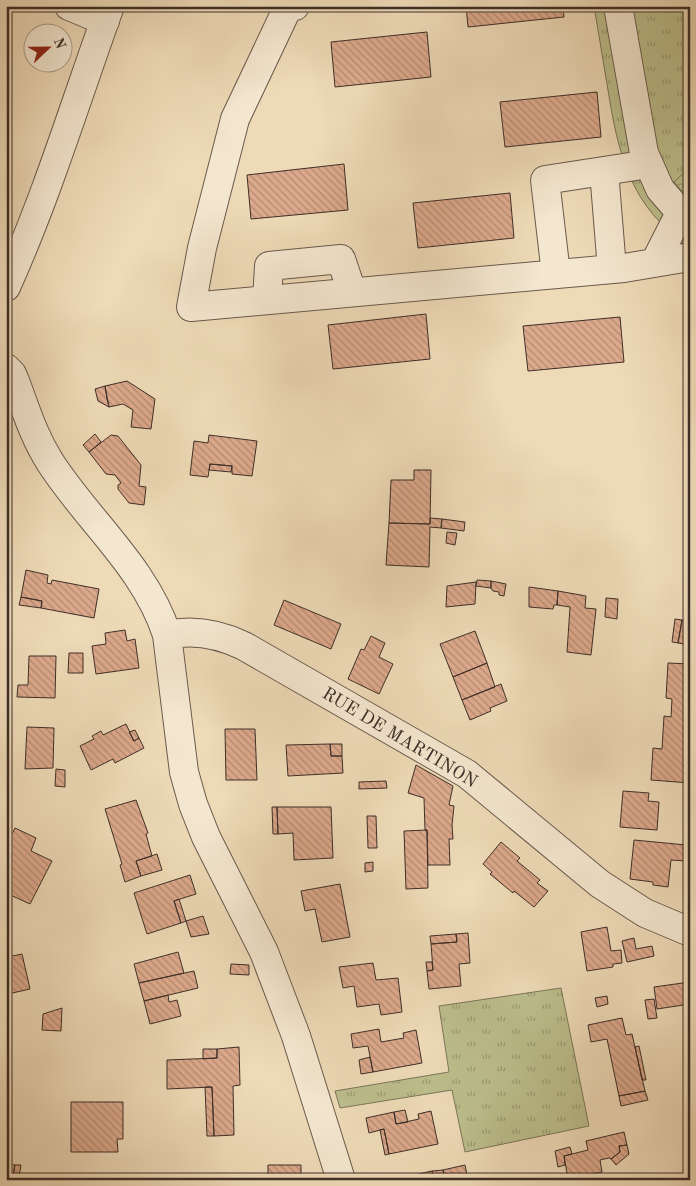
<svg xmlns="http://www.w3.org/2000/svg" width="696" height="1186" viewBox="0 0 696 1186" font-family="'Old Standard TT',serif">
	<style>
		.grass { fill: url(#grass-tufts); stroke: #7c765a }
		.forest { fill: url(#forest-crowns); stroke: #7c765a }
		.building { fill: url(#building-back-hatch); stroke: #3d2f28 }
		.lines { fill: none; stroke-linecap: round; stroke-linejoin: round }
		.minor-casing { stroke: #695a4c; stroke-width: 30 }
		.minor { stroke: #f4e7d0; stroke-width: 28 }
		.labels { text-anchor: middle; stroke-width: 4.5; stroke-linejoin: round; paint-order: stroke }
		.street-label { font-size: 18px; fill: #3d2f28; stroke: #f4e7d0 }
	</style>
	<defs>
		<pattern id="grass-tufts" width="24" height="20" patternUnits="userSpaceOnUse" patternTransform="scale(1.25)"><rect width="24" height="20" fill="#bcbe8c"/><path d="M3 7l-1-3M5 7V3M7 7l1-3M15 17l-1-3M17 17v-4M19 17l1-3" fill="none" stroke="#9a9b72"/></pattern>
		<pattern id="forest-crowns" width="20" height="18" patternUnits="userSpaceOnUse" patternTransform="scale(1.25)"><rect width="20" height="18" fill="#bcbe8c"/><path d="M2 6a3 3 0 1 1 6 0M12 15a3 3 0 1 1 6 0" fill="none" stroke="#9a9b72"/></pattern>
		<pattern id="building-back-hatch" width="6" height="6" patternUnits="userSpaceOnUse" patternTransform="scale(1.25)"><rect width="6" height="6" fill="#dda98c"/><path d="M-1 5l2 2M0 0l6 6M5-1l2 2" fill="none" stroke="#b48a72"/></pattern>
	</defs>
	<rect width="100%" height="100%" fill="#eedab7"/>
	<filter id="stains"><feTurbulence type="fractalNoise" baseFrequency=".004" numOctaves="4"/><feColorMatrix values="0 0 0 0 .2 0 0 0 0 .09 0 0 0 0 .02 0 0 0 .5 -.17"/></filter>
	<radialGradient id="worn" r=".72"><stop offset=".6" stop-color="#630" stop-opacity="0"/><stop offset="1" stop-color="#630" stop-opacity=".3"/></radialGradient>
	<path class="grass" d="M594,6H690V246C631,210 618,153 608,90C603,62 599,34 594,6Z
		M561,988L589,1126L465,1152L452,1090L340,1108L335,1091L449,1072L439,1006Z"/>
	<path class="forest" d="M690,167V201L674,182Z"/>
	<path class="building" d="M466,6H563L564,17L468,27Z
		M427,32L431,77L335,87L331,42Z
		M597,92L601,137L505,147L500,102Z
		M344,164L348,210L251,219L247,175Z
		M510,193L514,238L418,248L413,203Z
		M426,314L430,359L333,369L328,325Z
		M620,317L624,362L528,371L523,326Z
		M127,381L155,399L151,429L131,427L133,410L123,404L109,407L105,386Z
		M105,386L107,399L109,407L98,401L95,389Z
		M95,434L101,442L89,452L83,445Z
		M111,435L118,436L141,465L139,486L146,487L144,505L129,503L118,489V485L121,483L115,475L106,474L89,452Z
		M209,435L257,441L252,476L232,474V466L210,464L208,477L190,475L194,441L208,443Z
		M210,464L232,466L231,472L209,470Z
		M414,470H431L430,524L389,523L391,480H414Z
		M430,518L442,519L441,528L430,527L429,567L386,565L389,523L430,524Z
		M442,519L465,522L464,531L441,528Z
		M447,532L457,533L455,545L446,543Z
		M26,570L48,575L47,583L51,584L52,580L99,589L94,618L41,608L42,601L21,597Z
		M477,580L491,581V588L476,586Z
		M491,581L506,584L504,596L499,595V592L493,591L491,588Z
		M476,582L475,604L446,607L447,586Z
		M529,587L558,591L557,605H554L553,609L529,607Z
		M558,591L586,596L585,608L596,609L591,655L567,652L570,607L557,605Z
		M21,597L42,601L41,608L19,605Z
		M606,598L618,599L617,619L605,617Z
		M284,600L341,624L331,649L274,625Z
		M675,619L682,620L678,643L672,642Z
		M682,620L690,621V645L678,643Z
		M125,630L127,641L135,639L139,668L96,674L92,646L106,644L105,633Z
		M475,631L487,663L453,677L440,644Z
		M371,636L385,643L379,657L393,664L379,694L348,679L361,649L364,650Z
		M69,653H83V673H68Z
		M29,656H56L55,698L17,697L18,685H28Z
		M487,663L495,687L462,700L453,677Z
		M668,663L690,664V700H688L687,718H690V783L651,780L653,748L662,749L664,716L671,717L672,699L666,698Z
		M501,684L507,701L490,708L491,711L470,720L462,700Z
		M126,724L134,741L139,738L144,748L115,763L113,759L91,770L80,746L94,739L92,736L101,731L103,735Z
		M27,727L54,728L53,768L25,769Z
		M225,729H255L257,780H226Z
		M135,730L139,738L134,741L129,732Z
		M330,744H342V756H331Z
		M330,744L331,756H342L343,773L288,776L286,745Z
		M416,765L453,786L449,805L454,806L452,825L453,839H449L450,865H428L427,830H425L424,798L408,793Z
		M56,769L65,770V787L55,786Z
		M386,781L387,788L359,789V782Z
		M623,791L649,793L648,801L659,802L657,830L620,827Z
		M136,800L148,833L146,834L152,856L136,861L141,876L125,882L120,865L122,864L105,809Z
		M272,807H277L278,834H273Z
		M277,807H331L333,858L294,860L293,833L278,834Z
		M367,816H376L377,848H368Z
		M15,828L36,838L31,851L52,861L30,904L6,893V838L9,840Z
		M427,830L428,888L406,889L404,831Z
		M634,840L686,845L685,861L671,860L668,887L653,885V882L630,879Z
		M501,842L520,858L517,861L540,880L537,883L548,891L534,907L514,891L513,893L490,874L492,872L483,864Z
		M157,854L162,870L141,876L136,861Z
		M373,862V871L365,872V863Z
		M190,875L196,894L174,901L181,923L147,934L134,893Z
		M340,884L350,937L322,942L315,909L305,911L301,891Z
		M179,899L186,921L181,923L174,901Z
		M203,916L209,934L191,937L186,921Z
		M607,927L611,951L621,950L622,963L613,964V967L587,971L581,932Z
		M468,933L470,963L459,964L461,986L429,989L427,971L433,970L431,944L457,942L456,934Z
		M456,934L457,942L431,944L430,936Z
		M634,938L636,949L652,946L654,956L627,962L622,941Z
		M178,952L184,973L139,983L134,964Z
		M6,953L8,957L22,954L30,989L8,994L6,983Z
		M426,962H432L433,970L427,971Z
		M373,963L376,980L398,978L402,1012L381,1015L379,1004L357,1007L354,986L343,988L339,967Z
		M231,964L249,965V975L230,974Z
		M194,971L198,988L144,1001L139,983Z
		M690,982V1004L657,1009L654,987Z
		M168,995L169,1002L177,1000L181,1016L150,1024L144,1001Z
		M607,996L608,1004L597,1007L595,998Z
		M654,999L657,1018L648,1019L645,1000Z
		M62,1008L61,1031L42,1030L43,1014Z
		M622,1018L626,1035L632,1034L645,1091L619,1096L607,1039L591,1042L588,1025Z
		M379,1029L381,1042L404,1038L403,1033L416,1030L422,1063L373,1072L368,1046L353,1048L351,1034Z
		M639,1046L646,1080H642L635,1047Z
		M239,1047L240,1085L233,1086L234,1135L214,1136L212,1087L167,1089V1060L217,1058V1049Z
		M203,1049H217V1058L203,1059Z
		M370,1057L373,1072L361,1074L359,1060Z
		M205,1087H212L214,1136H207Z
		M645,1091L648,1100L621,1106L619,1096Z
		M71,1102H123V1139H117L118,1152H71Z
		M405,1110L408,1122L396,1124L394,1112Z
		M431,1111L438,1144L389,1154L384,1129L369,1133L366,1118L394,1112L396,1124L419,1119L418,1114Z
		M384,1129L389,1154L385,1155L380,1130Z
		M624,1132L627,1145L619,1146L620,1152L611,1159L609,1158L600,1160L602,1172L573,1178V1180H537L561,1174L566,1179H568L564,1156L588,1150L586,1141Z
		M627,1145L629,1154L616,1165L611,1159L620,1152L619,1146Z
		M570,1147L572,1154L564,1156L565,1165L558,1167L555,1151Z
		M6,1164L15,1165L13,1176L6,1175Z
		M15,1165H21L19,1177H21V1180H6V1175L13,1176Z
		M268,1165H301V1180H268Z
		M465,1165L468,1180H415L418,1174L432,1171L434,1178L444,1175L443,1170Z
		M443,1170L444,1175L434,1178L432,1171Z"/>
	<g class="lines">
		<g class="minor-casing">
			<path id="minor" d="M69,6L105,21
				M295,6L288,7L235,119L202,248L191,307L624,268L690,257
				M618,6L644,153L660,189L690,224
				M604,171L612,269
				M655,262L680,213
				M556,274L545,180L649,164
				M6,287C47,196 76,100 110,6
				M267,300L269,266L341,259L352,292
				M6,368L12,374L15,381C26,410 33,435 50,462C87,520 146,568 167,635L184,772L193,804L206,837L264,952L296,1036L341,1180
				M167,635C194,629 219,634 244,646L467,774L600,884L645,913L690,932"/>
		</g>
		<use href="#minor" class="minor"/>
	</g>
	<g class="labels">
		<g class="street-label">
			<text transform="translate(400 737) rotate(31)" y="6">RUE DE MARTINON</text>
		</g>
	</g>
	<rect width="696" height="1186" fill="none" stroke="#eedab7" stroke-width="25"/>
	<rect x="8" y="8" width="681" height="1171" fill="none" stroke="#3d2f28" stroke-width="2.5"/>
	<rect x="12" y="12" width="671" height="1161" fill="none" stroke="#3d2f28"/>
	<g transform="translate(48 48) rotate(68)"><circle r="24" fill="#f4e7d0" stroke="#ab9d8d"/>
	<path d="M0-4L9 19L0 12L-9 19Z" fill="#8f2418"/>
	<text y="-8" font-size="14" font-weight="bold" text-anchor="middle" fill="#3d2f28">N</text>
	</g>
	<rect width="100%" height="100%" filter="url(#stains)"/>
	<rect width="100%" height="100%" fill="url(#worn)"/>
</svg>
